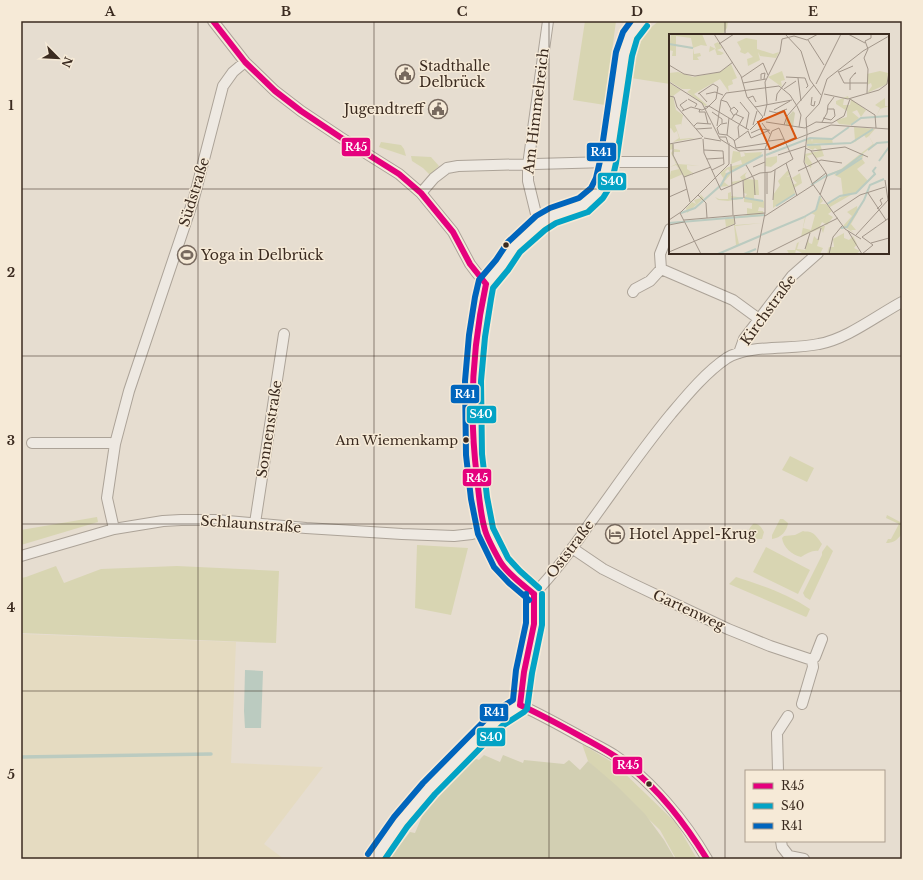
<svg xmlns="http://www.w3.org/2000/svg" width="923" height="880" viewBox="0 0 923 880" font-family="'Libre Baskerville',serif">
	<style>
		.farmland { fill: #e5dbc1 }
		.green { fill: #d8d5b2 }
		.cemetery { fill: #d2cfb2 }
		.water { fill: #bbcbc0 }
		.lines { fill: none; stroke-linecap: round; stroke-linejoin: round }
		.stream { stroke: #bbcbc0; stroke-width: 3.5 }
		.street-casing { stroke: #aca398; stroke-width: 12 }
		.street { stroke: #eee9e2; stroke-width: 10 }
		.bus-1-casing { stroke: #f6ead7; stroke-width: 9 }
		.bus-2-casing { stroke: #f6ead7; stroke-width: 9 }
		.bus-3-casing { stroke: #f6ead7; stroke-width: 9 }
		.bus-1 { stroke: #e5007d; stroke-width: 6 }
		.bus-2 { stroke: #03a3c5; stroke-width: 6 }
		.bus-3 { stroke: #0065bd; stroke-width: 6 }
		.grid { fill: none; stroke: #3b2b20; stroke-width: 1; stroke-opacity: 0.55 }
		.bus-dot { fill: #3b2b20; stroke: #f6ead7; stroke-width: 1.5 }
		.labels { text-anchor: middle; stroke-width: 3; stroke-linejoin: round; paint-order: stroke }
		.bus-label { font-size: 13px; fill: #3b2b20; stroke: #f6ead7; text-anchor: end }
		.poi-label { font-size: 14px; fill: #3b2b20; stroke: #f6ead7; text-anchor: start }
		.street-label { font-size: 14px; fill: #3b2b20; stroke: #f6ead7 }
		.inset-river { fill: none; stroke: #bbcbc0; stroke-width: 2 }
		.inset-road { fill: none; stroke: #a2968a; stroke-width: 1 }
		.view { fill: #d7540e; fill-opacity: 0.15; stroke: #d7540e; stroke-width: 2 }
		.inset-edge { fill: none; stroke: #3b2b20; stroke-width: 2 }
		.line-badge { stroke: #f6ead7; stroke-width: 1.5 }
		.badge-label { font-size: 11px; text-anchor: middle; font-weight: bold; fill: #fff }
		.neatline { fill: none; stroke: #3b2b20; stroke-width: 1.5 }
		.grid-label { font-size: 13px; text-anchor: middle; font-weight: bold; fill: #3b2b20 }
	</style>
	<rect width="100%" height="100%" fill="#e6ddd0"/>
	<path class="farmland" d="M21,634L236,642L231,763L323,767L264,844L284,859H21Z"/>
	<path class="green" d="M585,21H616L605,105L573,100Z
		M659,21H728L727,28L724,32V35H670V84L631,78C634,61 635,44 647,31C651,27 655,24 659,21Z
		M381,142L401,145L404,149L406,156L379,147Z
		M411,156L431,157L439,166L430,175L423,168L412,161Z
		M790,456L814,468L807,482L782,470Z
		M887,515L902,523V535H901C896,541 893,543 886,543L888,539H891L899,524L886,518Z
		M97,517L98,522L21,545V530Z
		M780,519H783L788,523C787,531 781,538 772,539V535Z
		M753,524C759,523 761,527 764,532L762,539H755L749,537C748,531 749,528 753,524Z
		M803,531C805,532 807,531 810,532C815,533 819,540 822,544L818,551C813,550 806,554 801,557C792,555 783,547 782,538L784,536L795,535Z
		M417,545L468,548L451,615L415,608Z
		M827,545L833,551L810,600L805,597L803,593L822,555V552Z
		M766,547L810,570L798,594L753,572Z
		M56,566L64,583L101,569L177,566L279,571L276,643L21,633V578L26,577Z
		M736,577C761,585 788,594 810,609L807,616L806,617L729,584Z
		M582,744L615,764L676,823L697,859H676L660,830L588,761Z"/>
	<path class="cemetery" d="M484,755L500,762L503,755L523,763L524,760L564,764L569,760L580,770L588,761L617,786L645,814L664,840L675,859H389L410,832L415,833L423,814L474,758L479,760Z"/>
	<path class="water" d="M245,670L263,671L261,728H245L244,711Z"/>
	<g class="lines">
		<path class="stream" d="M21,757L211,754"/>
		<g class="street-casing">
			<path id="street" d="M213,21L245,62L275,91L301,111L340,137L399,174L421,193L453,232L470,264L476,272L486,284
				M421,193L434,178L447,168L458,166L608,162H670
				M540,223L537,218L528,181V165L548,21
				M661,269L733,300L759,319
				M633,292L635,289L650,281L661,269L660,254L670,229
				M739,353L744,339L792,276L818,253
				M32,443H109L115,444
				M255,523L284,334
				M114,529L107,498L115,444L129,391L194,198L223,86L233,72L245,62
				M572,548L603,569L631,583L728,629L770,646L812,660
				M21,556L114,529L163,521L181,520H216L306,528L402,534L454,536L472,534L485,531
				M534,594L514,577L501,563L485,531L479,498L474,455L473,381L477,336L483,298L486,284L502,265L514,247L540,223L553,216L583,205L597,193L604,181L608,162L624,54L630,35L641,21
				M802,704L813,667L812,660L815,657L822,639
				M520,705C542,715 563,727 585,739C594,744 605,749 614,755C651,780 685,821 707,859
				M778,771L777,733L788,716
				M781,841L782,847L789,856L804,859
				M375,859L401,822L429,789L453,764L497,720L520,705L524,672L530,645L534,624V594C555,572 573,548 590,523C617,486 642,449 671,414C687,395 706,372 727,358C750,344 792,350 819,344C847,339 876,316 902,302"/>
		</g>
		<use href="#street" class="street"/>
		<g class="bus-1-casing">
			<path id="bus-1" d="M213,21L245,62L275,91L301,111L340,137L399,174L421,193L453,232L470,264L486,284
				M486,284C472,348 469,414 477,478C479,495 480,513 485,530C487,537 497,556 501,563C509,575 523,585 534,594
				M520,705C540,714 560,725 580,736C596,745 612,753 626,764C660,790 685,824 707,859
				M520,705L524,672L534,624V594"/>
		</g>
		<g class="bus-2-casing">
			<path id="bus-2" d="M539,588L520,571L508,558L493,528L487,497L482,454L481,381L485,337L491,299L493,288L508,270L520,252L545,230L556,223L588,212L603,198L611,185L616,163L632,56L637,39L647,26
				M385,859L407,827L435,794L502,726L524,712L527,709L532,673L542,625V594"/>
		</g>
		<g class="bus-3-casing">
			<path id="bus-3" d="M529,600L509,583L494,567L478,534L471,499L466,455L465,381L469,335L475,297L479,280L496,260L508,242L536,216L550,208L579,198L591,188L596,178L600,161L616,52L623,32L631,21
				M368,854L394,817L423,783L491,714L513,700L516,670L526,623V594"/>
		</g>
		<use href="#bus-1" class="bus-1"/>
		<use href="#bus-2" class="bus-2"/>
		<use href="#bus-3" class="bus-3"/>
	</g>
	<path class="grid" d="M198,21V859M374,21V859M549,21V859M725,21V35M21,189H670M888,189H902M725,253V859M21,356H902M21,524H902M21,691H902"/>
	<defs>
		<g id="civic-ring" transform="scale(1)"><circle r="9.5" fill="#f6ead7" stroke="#77695e" stroke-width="1.5"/><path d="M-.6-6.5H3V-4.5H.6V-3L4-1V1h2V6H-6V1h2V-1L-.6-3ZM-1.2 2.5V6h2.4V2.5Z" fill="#77695e"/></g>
		<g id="stadium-ring" transform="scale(1)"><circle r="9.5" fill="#f6ead7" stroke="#77695e" stroke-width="1.5"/><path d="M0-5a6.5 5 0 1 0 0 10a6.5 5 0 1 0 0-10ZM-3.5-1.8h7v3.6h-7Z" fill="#77695e"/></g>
		<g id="hotel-ring" transform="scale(1)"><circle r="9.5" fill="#f6ead7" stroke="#77695e" stroke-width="1.5"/><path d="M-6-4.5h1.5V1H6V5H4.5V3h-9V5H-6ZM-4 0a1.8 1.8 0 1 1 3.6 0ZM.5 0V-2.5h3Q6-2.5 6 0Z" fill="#77695e"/></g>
	</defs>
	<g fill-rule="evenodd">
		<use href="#civic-ring" x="405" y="74"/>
		<use href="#civic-ring" x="438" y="109"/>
		<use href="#stadium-ring" x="187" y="255"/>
		<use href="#hotel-ring" x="615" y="534"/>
	</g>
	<g class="bus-dot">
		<circle cx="506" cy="245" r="3.5"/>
		<circle cx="466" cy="440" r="3.5"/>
		<circle cx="649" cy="784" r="3.5"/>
	</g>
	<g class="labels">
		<g class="bus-label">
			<text x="458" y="445">Am Wiemenkamp</text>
		</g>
		<g class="poi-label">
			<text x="419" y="71">Stadthalle<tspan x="419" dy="16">Delbrück</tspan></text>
			<text x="424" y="114" text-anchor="end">Jugendtreff</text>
			<text x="201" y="260">Yoga in Delbrück</text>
			<text x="629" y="539">Hotel Appel-Krug</text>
		</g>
		<g class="street-label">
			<text transform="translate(536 111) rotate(-83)" y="5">Am Himmelreich</text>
			<text transform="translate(194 192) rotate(-73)" y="5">Südstraße</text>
			<text transform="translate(768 310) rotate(-54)" y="5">Kirchstraße</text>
			<text transform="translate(269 429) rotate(-81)" y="5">Sonnenstraße</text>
			<text transform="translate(251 524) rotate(4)" y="5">Schlaunstraße</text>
			<text transform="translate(570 549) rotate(-53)" y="5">Oststraße</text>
			<text transform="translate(689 610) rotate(25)" y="5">Gartenweg</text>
		</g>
	</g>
	<g transform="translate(669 34)">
		<rect width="220" height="220" fill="#e6ddd0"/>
		<path d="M2,0H33L38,12L32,11L24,14L25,20L31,19L32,22L28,23L30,26H24V15L7,12V22H3L4,17L0,16ZM7,2L22,4L24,14L7,11ZM77,4L88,6V15L104,20L110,18L107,24L91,22L89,18L91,26L79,32L78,25L84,23L79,18L76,20L71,18L72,15L68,8ZM49,8L53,14L48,16L55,19L52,21H48L46,15L40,18L41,12L47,15L45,10ZM62,30L68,44L63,46L64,50L59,52L60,58L51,45L25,60L38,71L36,72L18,58L22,55H13L0,47V39L9,38L24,43L51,38ZM113,37L116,46L112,47L113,53L99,43ZM211,37L219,39L218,50L198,59L203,52L202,49L198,51V40ZM0,49L12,56L4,62L7,76L14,81L12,92V90L6,91L8,96L11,105L22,104H26L4,108L10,104L8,97L5,99L2,94L0,95ZM179,62L180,65H175L174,71H181L182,65L197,76L192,83L188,76L183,78L190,84L181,91L170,90L167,86L178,83V77L167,70V67ZM216,64V72H220L211,75L207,83L211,74L206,71ZM185,93L206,95L200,102L205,111L173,136L158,141L172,135L204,110L200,102L197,104L195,101L186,108L180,110L186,107ZM142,104L143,108L144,104L163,105L164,110L147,109L138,111V106ZM4,109L5,115L11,116V118H5L4,122L8,130L23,131L30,132L18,131V135L24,139V142L23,139L15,144L14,140L0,146L2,137L10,135L7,131L1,133L7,130L2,119L5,115L0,116V111ZM146,110H151L155,122L147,124L144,120L138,122L143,129L142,134L136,129V120L150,117L146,114L144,116L137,113ZM61,114L77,119L93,118L91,123L61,138L59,135L56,138L58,141L61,138V141L55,148L60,152L50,153L55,145L51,139L59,133L73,130L72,126L62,130L64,117L71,118L72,123L76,122L75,118ZM195,120L193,125L196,129L188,135L199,147L187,158L161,173L159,170L174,162L172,144L165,141ZM108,122V128L102,133L96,132L97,124ZM119,136L121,141L117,143L121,142L124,151L128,149L123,144L131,139L133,149L125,154L126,160L104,174V161L111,151L109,147ZM78,138L76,141L77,145L89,146L90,161H85V165L95,167V174L90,173L89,177H94L95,182L66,184L78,181V174L83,175V169L75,168V164L59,167L49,166L46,163L50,165H59V159L62,158V162L75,164L78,160L75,159V146L62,151V148L73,146L71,143ZM31,160L35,164L18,179L17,174L23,168L27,170L25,166L32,164ZM151,162L154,167L151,170H157L163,177L159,180L164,183L158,191L153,188L151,192H156L154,199L152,194L132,203L136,183L128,186L147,177ZM142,179L146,181L142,196L134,194L137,182ZM188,172L189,178L182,190L187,196H182L185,199L174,192L183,182L178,178ZM56,185H65L66,191L93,189L66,192L70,210L90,203L59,216L67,211L65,190L57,193ZM175,199V204L180,206L184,202L188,210L185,214L191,217L187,220H158L160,213H165L164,205ZM145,202L149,206L151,203L148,212L154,214L151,220H135L127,216L126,220H120L118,216H126L128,209L139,204L140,209L143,210ZM139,204L136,216L128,215L130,208Z" fill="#d8d5b2" fill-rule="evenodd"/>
		<path d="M124,77L126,79L124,93L117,91V85Z" fill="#d2cfb2"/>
		<path class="inset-river" d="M0,10L24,14M182,91L192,84L220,82M182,109L204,95M138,111L182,109M199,116L208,109L220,108M97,121L141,104L163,105L180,93M210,127L220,113M167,141L193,124M142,151L157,142L173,136L194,120M76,164L94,167M62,165L74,164M158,170L171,162L187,159L206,140L204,137L207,133M107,172L126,160M147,176L151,162M12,179L26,174L52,151L58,140L94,121M135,183L147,176M0,189L95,181M172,194L178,193L195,166L201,151L215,145M92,201L135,183M49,220L91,202M75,220L87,215"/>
		<path class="inset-road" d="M45,0L72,42L78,63L94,83M116,0L132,17L141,46L152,61M179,0L196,9M139,6L155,31M50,10L65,0M0,31L15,40L26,42L51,38L64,28M169,37L175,49H198M170,38L184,32M117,43L136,44L139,52L137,54M72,44L94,29L99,41M129,44L132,67M92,45V40L96,39L95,45M0,48L33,69L51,105L70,117L102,115L162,91L220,95M74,49L97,45M147,50L172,0M218,50L220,38M115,55L127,47M181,56V45L186,39H187L185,40M30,59L38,68M198,59L199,35L195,24L199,15L196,7L202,4V0M37,60L46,58L54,61M155,60L179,65L210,56L218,50M0,62L5,63L8,73L34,103M143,63L142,71L145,72L146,67M79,64L84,62L87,68M19,65L28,70L26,73M181,65L206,81L207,94M52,66L58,68L62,75M107,67L108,60L117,48M71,68L80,79L77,95M36,73L40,72L80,96M86,73L123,66M31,75L30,78H36L39,90M15,76L11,71L18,66M105,76L121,67M13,77L22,73L33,76L38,74L47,65L49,53L44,50L29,60M100,77L108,79L118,75M43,78L53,85V89M65,82L61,76L65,73L69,77L67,80M95,82L98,70L96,48L111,18L113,5L125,2L138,6L149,0M60,84L58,101L65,106M154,84L162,86L166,82L165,75H158M62,86L66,80L75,84M97,88L136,94L147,88L163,89L175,82L181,65M153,88L158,79L159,71L165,63M93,89L101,100M84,91L88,77M115,91L118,82L145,51M25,92L28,89L42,90M48,92L52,66L57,59L110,52L121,61L128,72L132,81L130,93M110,94L124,125M27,95L43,94M81,96L94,83M79,97L82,104L101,96M82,99L91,95L100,96M138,100L137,84L150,70L158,45L194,17L220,2M58,101L50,100L48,94L52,90L58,89M138,101L135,128L143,149L176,195L192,205M50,103H57L59,109M70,103L69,93L74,84M35,104L52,107M34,105L35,119L52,156L91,139L102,138L124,125M65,106L67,114L99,109M65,107L79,97M100,107L115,105M0,110L33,104M4,110V121L15,143L21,168M136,114L143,117L176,113L199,123M96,115L103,97L110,94M35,116L54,117L55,130L43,136M142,117L157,139M109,121L137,112M38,125L54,124M117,129L128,162M62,130L64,181M77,131L85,145L86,161M84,133L96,128M129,137L152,126L173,129M98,138V160M15,143L42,133M74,146L75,164M216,146L219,166M143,150L157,139L158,142L151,161M199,159L217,186M29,161L37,169L38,184M0,163L18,155M104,166L106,136M208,175L213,170L211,166L214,164M11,179L32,220M164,179L191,161L216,153M96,182L144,151M0,186L12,178L60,130V109M15,186L96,179M0,191L15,188M179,197L193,220M187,201L220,165M149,206L152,194M202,209L220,204M136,215L141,199M0,218L66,190L65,182M88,220L96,179V116M97,220L169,184M160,220L164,203L173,192M193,220L204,211L193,203L220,184"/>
		<path class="view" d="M115,77L127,104L101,115L89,88Z"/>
		<rect width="220" height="220" class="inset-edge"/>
	</g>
	<g class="line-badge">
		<rect x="341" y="137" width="30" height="20" rx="4" fill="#e5007d"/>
		<rect x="586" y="142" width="31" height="20" rx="4" fill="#0065bd"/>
		<rect x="597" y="172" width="30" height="19" rx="4" fill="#03a3c5"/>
		<rect x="450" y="384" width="30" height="20" rx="4" fill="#0065bd"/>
		<rect x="466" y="405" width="31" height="19" rx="4" fill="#03a3c5"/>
		<rect x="462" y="468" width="30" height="19" rx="4" fill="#e5007d"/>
		<rect x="479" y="703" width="30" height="19" rx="4" fill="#0065bd"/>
		<rect x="476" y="727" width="30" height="20" rx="4" fill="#03a3c5"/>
		<rect x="612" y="756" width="31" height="19" rx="4" fill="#e5007d"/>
	</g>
	<g class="badge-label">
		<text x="356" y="151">R45</text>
		<text x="601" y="156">R41</text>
		<text x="612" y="185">S40</text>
		<text x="465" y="398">R41</text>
		<text x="481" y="418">S40</text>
		<text x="477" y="482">R45</text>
		<text x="494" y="716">R41</text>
		<text x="491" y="741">S40</text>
		<text x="628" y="769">R45</text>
	</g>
	<rect width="923" height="880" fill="none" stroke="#f6ead7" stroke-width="44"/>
	<rect x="745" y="770" width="140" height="72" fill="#f6ead7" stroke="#ab9e8e"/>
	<rect x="753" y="783" width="20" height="6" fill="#e5007d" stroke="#ab9e8e"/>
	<text x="781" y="790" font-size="12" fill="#3b2b20">R45</text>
	<rect x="753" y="803" width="20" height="6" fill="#03a3c5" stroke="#ab9e8e"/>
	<text x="781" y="810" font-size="12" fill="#3b2b20">S40</text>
	<rect x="753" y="823" width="20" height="6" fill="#0065bd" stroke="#ab9e8e"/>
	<text x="781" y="830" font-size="12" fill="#3b2b20">R41</text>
	<g transform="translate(58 58) rotate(114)" stroke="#f6ead7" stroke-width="3" paint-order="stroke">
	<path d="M0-3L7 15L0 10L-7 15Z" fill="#3b2b20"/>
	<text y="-6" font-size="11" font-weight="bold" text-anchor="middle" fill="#3b2b20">N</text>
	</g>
	<rect x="22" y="22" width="879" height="836" class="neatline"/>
	<g class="grid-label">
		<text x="110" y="16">A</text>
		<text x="286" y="16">B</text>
		<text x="462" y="16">C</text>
		<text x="637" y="16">D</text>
		<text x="813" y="16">E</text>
		<text x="11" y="110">1</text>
		<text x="11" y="277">2</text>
		<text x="11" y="445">3</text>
		<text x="11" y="612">4</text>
		<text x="11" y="779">5</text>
	</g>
</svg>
